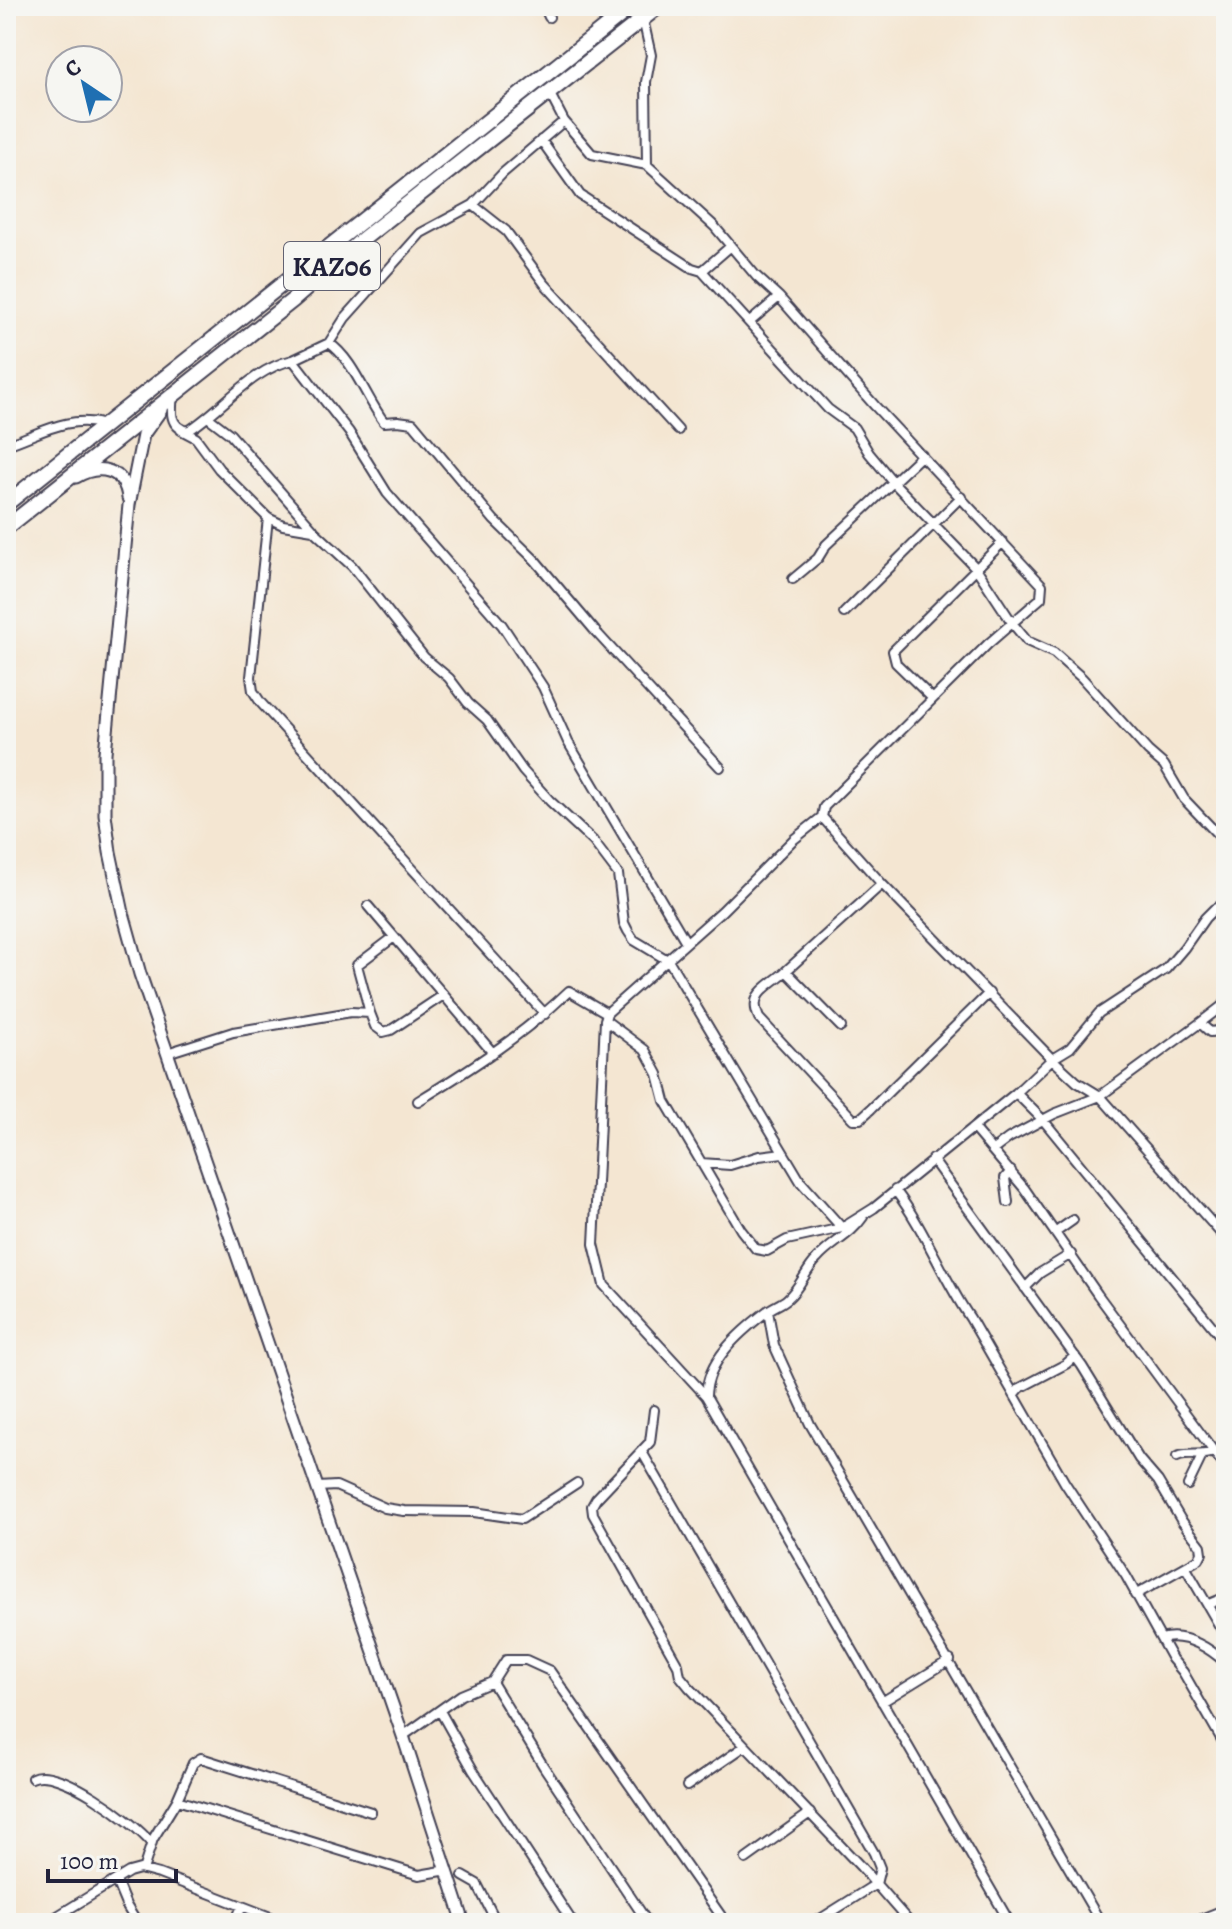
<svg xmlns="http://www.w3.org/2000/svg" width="1232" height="1929" viewBox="0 0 1232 1929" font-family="Alegreya,serif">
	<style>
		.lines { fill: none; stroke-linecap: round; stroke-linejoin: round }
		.street-casing { stroke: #423f52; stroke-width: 12 }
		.secondary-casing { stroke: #423f52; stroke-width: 15 }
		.highway-casing { stroke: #423f52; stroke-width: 18 }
		.street { stroke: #fff; stroke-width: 8 }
		.secondary { stroke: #fff; stroke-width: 11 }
		.highway { stroke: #fff; stroke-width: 14 }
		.labels { text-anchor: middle; stroke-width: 8; stroke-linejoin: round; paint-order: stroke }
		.shield { fill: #f6f6f2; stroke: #626272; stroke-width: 2 }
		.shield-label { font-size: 28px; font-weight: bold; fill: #22223b }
	</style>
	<rect width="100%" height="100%" fill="#f6f6f2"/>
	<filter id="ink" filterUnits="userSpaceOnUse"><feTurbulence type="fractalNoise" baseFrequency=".0125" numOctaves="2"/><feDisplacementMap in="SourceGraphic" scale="16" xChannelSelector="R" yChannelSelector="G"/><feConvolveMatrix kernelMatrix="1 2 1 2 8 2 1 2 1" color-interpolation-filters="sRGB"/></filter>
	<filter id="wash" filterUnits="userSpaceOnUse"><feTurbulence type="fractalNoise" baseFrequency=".006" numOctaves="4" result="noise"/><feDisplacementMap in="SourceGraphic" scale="32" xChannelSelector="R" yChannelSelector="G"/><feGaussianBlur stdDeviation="1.8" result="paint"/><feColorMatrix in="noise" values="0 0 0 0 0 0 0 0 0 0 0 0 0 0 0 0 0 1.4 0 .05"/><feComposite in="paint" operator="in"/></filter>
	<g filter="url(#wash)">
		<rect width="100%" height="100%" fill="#f4e6d2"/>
	</g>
	<g filter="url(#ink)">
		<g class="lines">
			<g class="street-casing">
				<path id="street" d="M544,6L549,17
					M643,19L651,55L646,82L647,165L714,226L756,276L779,297L875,406L1042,585L1041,598L988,644L824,807L822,817L882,884L1052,1059L1077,1082L1100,1096L1226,1239
					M550,94L564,121L592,154L647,165
					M541,140L580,195L692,268L702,271L828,409L854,428L869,453L894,483L976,568L1013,624L1027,641L1054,653L1082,678L1148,751L1164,765L1184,799L1226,843
					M473,205L506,231L544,283L678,430
					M702,271L731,246
					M751,321L779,297
					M329,343C353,359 366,398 384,422L398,421L413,423L494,520L535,560L596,632L720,767
					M293,360L329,343L345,318L421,233L473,205L503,173L564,121
					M173,395C171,411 169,427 188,431C223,409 251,369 293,360L349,432L387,493L502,625L543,687L568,742L686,942
					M209,418L230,434L313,529
					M181,430L196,438L219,469L268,518L283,525L313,530L352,566L424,657L449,678L468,703L487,720L523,771L550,801L593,841L618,874L624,923L628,931L634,940L669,961L801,1182L842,1228L874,1208L1016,1093L1044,1121L1226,1343
					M6,445C40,434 68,414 105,425
					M268,518L251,677L253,691L261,703L545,1014
					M793,579L818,558L826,545L922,455
					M844,613L961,497
					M932,698L896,663L893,651L1003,542
					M368,906L493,1053
					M786,971C769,987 747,993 759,1018L853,1119H860L871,1109L989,993
					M1226,1003L1200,1023L1210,1032L1218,1031L1226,1024
					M370,1013L357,965L394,937
					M605,1020L645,1050L658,1074L665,1101L741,1230L756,1249L767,1251L787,1240L842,1228
					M841,1027L786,971L882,884
					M167,1053L233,1032L351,1012L370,1013L375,1026L383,1032L391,1030L442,996
					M1016,1093L1052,1059L1070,1048L1099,1013L1166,969L1184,948L1205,918L1214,909L1226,903
					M418,1101C472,1068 524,1034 569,991L607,1013
					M974,1129L1024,1188L1098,1295L1226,1468
					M993,1150L1009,1138L1054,1114L1100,1096L1200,1023
					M932,1159L1082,1366L1139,1459L1158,1481L1181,1520L1201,1546L1202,1553L1199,1559L1135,1595
					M701,1163L730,1165L759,1156L783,1153
					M895,1190C925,1229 942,1277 970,1318L1065,1483L1126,1576L1172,1659L1183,1672L1226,1747
					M1008,1202L1005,1178L1011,1171
					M863,1217C851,1235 831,1243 817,1259C805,1271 801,1287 787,1299C781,1304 772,1307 766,1312C739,1333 707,1360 706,1396L1010,1923
					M1056,1232L1073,1220
					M1025,1288L1040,1273L1071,1254
					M768,1311L774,1345L810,1424L1101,1923
					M1015,1394L1020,1388L1066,1364L1075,1356
					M706,1396L604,1285L594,1244L605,1020L607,1013L722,911L793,840L822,817
					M654,1410L650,1442L596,1499L592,1506L593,1514L678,1665L680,1676L689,1687L861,1867L910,1923
					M642,1452L874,1853L880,1868L876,1884L814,1923
					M1177,1457C1188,1452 1200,1457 1214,1452
					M1188,1485L1202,1456
					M318,1487L336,1486L385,1508L404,1511L474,1512L522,1519L577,1483
					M1186,1568L1226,1637
					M1209,1604L1226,1597
					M1223,1632V1660
					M1161,1639C1185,1632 1208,1647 1226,1663
					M492,1682L506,1660H526L550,1671L726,1923
					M882,1702L950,1660
					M440,1711L473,1770L573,1923
					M403,1736L461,1695L492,1682L544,1767L648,1923
					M32,1778C58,1765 134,1822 151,1843
					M687,1786L745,1746
					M371,1812L201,1758L193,1763L177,1800L419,1875L448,1870
					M746,1859L810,1813
					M143,1870L153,1839L177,1800
					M463,1876L477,1884L497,1923
					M116,1881L126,1905L137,1923
					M46,1923L129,1872L140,1869L159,1874L286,1923
					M215,1923L237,1918L242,1906
					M1191,1923L1226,1909"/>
			</g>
			<g class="secondary-casing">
				<path id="secondary" d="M161,410L143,435L129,505L105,753V814L110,852L123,913L140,974L403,1736L464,1923
					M76,477C99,463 125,469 128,498"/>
			</g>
			<g class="highway-casing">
				<path id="highway" d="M6,504L632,6
					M6,528L293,300L363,239L659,6"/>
			</g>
			<use href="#street" class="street"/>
			<use href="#secondary" class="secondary"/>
			<use href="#highway" class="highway"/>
		</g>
	</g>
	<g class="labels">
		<rect class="shield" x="284" y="242" width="96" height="48" rx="6"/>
		<g class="shield-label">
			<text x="332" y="276">KАZ06</text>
		</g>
	</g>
	<rect width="1232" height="1929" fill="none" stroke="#f6f6f2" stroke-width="32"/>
	<g transform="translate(84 84) rotate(325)"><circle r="38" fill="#f6f6f2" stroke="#a1a1a9" stroke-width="2"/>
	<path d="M0-6L14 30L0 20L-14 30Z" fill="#1f6fb2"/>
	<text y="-12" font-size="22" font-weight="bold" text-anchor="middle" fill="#22223b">С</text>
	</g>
	<path d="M48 1869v12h128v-12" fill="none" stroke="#22223b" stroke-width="4"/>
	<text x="60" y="1869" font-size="24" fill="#22223b" stroke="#f6f6f2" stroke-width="6" paint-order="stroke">100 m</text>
</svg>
